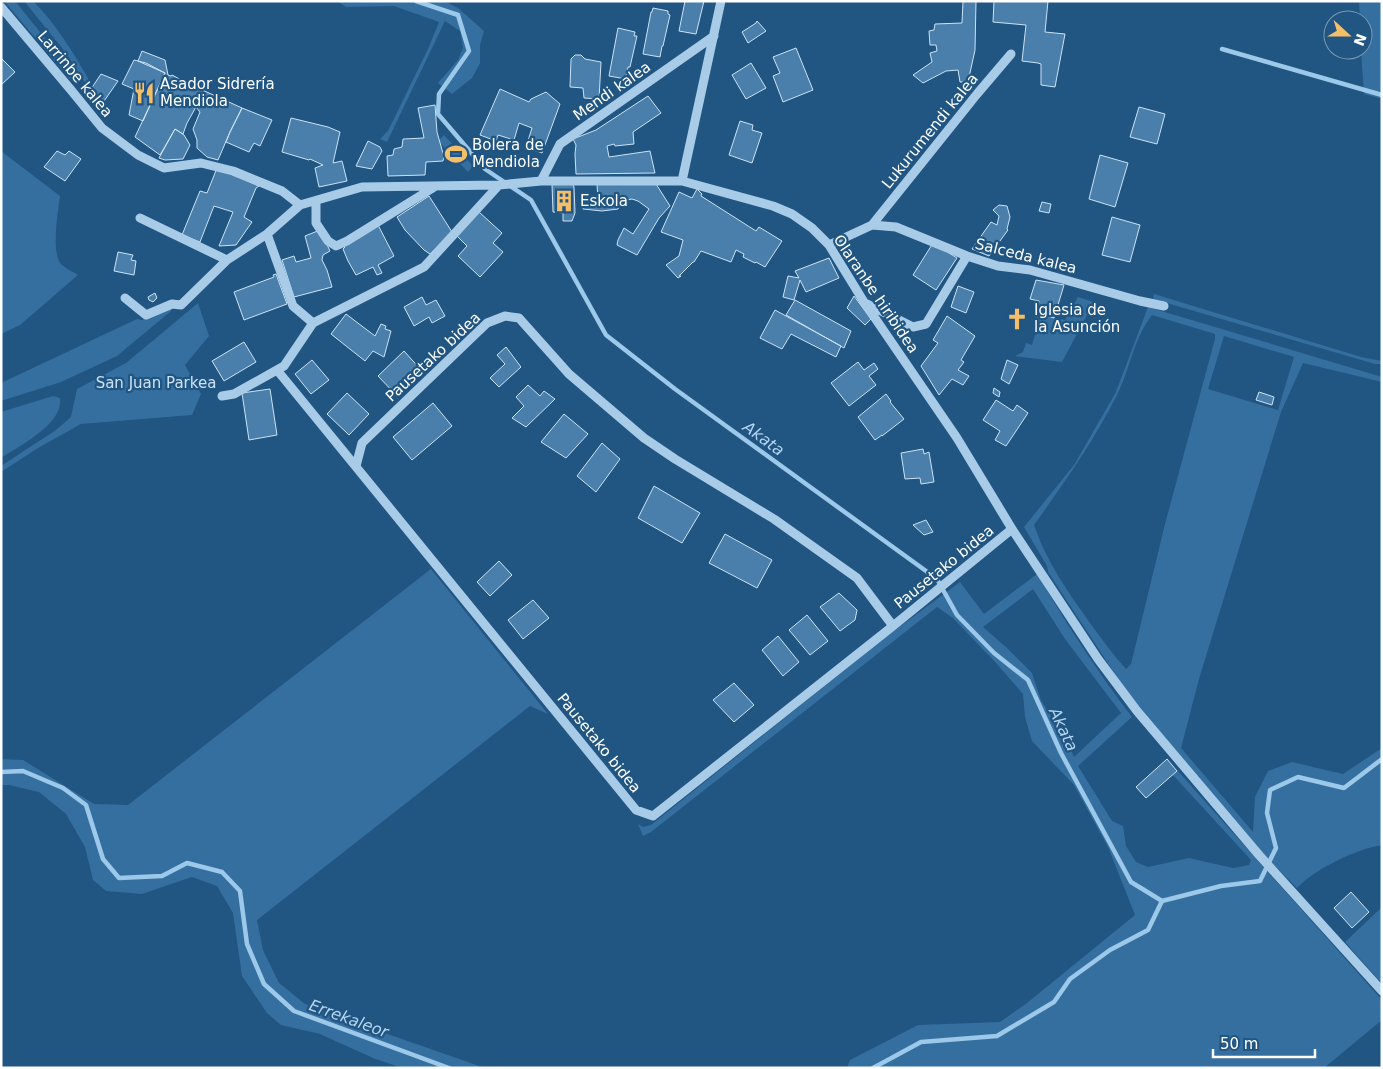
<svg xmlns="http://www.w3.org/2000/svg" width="1383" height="1069" viewBox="0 0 1383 1069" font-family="'DejaVu Sans',sans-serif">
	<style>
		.green { fill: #356fa0; fill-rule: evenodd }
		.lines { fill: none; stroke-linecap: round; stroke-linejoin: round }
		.stream { stroke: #9cc8e9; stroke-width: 4.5 }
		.building { fill: #4a7fab; stroke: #cce3f6 }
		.minor { stroke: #a8cbe8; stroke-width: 9 }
		.labels { text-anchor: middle; stroke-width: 4.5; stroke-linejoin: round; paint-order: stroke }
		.street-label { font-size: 15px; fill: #fff; stroke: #215582 }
		.poi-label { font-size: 15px; fill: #fff; stroke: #215582; text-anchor: start }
		.park-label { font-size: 15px; fill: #cce3f6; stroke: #215582 }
		.water-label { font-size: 16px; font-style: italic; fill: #b4d5f0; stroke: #215582 }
	</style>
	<rect width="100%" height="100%" fill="#215582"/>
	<path class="green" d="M4,1H15L73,73L70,79Z
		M24,1H33C56,24 73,52 89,80L85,83L66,53Z
		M337,1H445L458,8L484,31L480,45V63L472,78L452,94L438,83L458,60L463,48L460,31L445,21L387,142L380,139L388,131L428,49L439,22L394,6L346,7Z
		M1359,1H1382V99L1364,94L1361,50H1363V20H1360Z
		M444,135L473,166L468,172L438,141Z
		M1,151L60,196C58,211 51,253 61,264C65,268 73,272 78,275L20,325L1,334Z
		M1154,294L1361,357L1382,361V364H1375L1153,299Z
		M1078,297L1094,302L1062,362L1015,356L1023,352L1026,343L1032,345L1037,328L1033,326L1036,313L1065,320Z
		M198,303L209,336L185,365L201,394L192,415L81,424L38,448L1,472V466L56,430L71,417L77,389L126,363Z
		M172,304L171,311L117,356L61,382L1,401V383L137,319L142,320Z
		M1148,307L1382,377V382L1303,363L1281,412L1199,679L1181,748L1253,832L1255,797L1268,771L1292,762L1343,774L1382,748V845C1356,849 1315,869 1297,888L1267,858L1170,746L1121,683L1048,572L1047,566L1024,527L1074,465L1116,392ZM1152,315L1215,334V339L1165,524L1131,664L1126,669C1113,655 1102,639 1090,623C1068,592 1046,561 1034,525C1064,483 1094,441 1117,395C1130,369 1134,338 1152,315ZM1224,336L1294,357L1278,410L1208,389Z
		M53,396L60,398C64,424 19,446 1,458V412Z
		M431,569L548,714L530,706L257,920L263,950L279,983L305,1004L359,1024L485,1068H402L373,1058L320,1034L281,1025L267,1013L242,976L233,913L217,886L192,877L142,894L106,891L93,880L85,847L66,814L39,792L9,785H1V759L23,760L94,804L128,805Z
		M1037,574C1066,623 1097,671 1132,717L1078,766L1112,821L1123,826L1126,846L1136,862L1148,867L1189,858L1233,868L1249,865L1251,860L1172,774L1177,770L1382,1000V1020L1324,1068H847L850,1060L918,1025L1000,1022L1027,1003L1135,915L1108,847L1074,785L1032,741L1025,717L1023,694L997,664L953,618L937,607L651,832L643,836L638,824L643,827L651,825L886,637L960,582L984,614ZM1033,589L1065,639L1121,713L1074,757L1069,745L1041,700L1032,673L1007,648L983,627Z
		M1382,907V984L1345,942Z"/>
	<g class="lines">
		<path class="stream" d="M416,1L458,15L469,51L439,94L438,114L485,169L531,200L606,335L675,389L937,579L957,615L994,653L1028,680L1061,753L1131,882L1162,901
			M1222,49L1382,95
			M1,772L23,771L63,788L86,805L103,859L119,878L162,876L187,863L222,872L240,891L247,944L264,984L294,1011L449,1068
			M873,1068L921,1042L997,1036L1054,1002L1070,979L1110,950L1148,930L1162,901L1221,886L1260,881L1276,848L1267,813L1270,790L1298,777L1344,788L1382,759"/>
	</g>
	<path class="building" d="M685,1H704L696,34L679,31Z
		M963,1H976L975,50L968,82H960L958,70L946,71L923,83L913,75L932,62L930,53L937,51L936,45H930L929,31L934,30L935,24L962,23Z
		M994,1H1048L1045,32L1065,34L1055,87L1041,85V64L1038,63L1022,61L1026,25L993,22Z
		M653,8L668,11V14L670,15L663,46H662L660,57L643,54L651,12H652Z
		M757,21L766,31L748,43L742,32L756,23Z
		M618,28L635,32L634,36H637L630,67H628L626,79L609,76Z
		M796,48L813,90L783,102L773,76L780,73L773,57Z
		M142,51L165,60L168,75L171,76L172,75L187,83L242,108L230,132L218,160L207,157L197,148V140L193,129L200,112L196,107L187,123L183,134L175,129L160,155L135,137L165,73L138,61Z
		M575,55H581L585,59L601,62L599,99L584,98L583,88L570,87L571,59Z
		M1,58L15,72L1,85Z
		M134,60L146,63L165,73L143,121L129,115L134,89L122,84Z
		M751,63L766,88L746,99L732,75Z
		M101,74L118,81L100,107L89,92Z
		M500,89L529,102L531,99L546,92L560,104L542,153L526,147L532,128L519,123L514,140L498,135L496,141L480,135Z
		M648,96L661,113L633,132L634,144L615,146L614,144L607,146L609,157L650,151L655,173L576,174L575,154L576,145L573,139L596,130Z
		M435,105L437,132L444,157L443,161L426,162L425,175L388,176L387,156L393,155L394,149L402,147L403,139L424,138L418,108Z
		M1139,107L1165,114L1157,144L1130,137Z
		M242,108L272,120L260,146L254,143L249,152L226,142L230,132Z
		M291,118L328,127L340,132L333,163L342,161L347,181L319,187L315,168L323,165L310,159L309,160L282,152Z
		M740,121L753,125L752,130L762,133L752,163L729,155Z
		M175,129L184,135L190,145L183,159L165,160L159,158Z
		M368,141L380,147L382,151L372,169L356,166Z
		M57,151L65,155L69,151L81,159L65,181L44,167Z
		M1100,155L1128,163L1115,207L1089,199Z
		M217,168L259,186L256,188L244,217L252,222L236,245L219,246L233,212L214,206L200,242L182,235L200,191L207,193Z
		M572,183L574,187L575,213L572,221H563V213L553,212L552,184Z
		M597,184H656L670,206L659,218L637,255L617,245L618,240L624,228L633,234L649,209L638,201L632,199L621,201L618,209L602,211L583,209L584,199L598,200Z
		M697,189L702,194L701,196L756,231L759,227L782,241L765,267L756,262L755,263L743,257L744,254L736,250L731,262L701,251L694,262H693L679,276H681L678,278L666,265L679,256L683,240L661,232L679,192L692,198Z
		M429,196L452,232L430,254L424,250L405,230L397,217Z
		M1042,202L1051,204L1049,213L1039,211Z
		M999,205L1007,206L1010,217L1007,229L1008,230L989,256L972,249L991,222L997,225L999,216L993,210Z
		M479,212L502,233L493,243L503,252L480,277L458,256L467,246L457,236Z
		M1112,217L1140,225L1130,262L1102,255Z
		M378,225L394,256L378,265L382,273L377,275L373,267L356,275L348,261L343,249L345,247L343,245Z
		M320,230L330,251L323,255L322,260L327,270L332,287L294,297L282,260L294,256L296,262L311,258L305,236Z
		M933,243L957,258L936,290L913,275Z
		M118,252L133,255L131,260L136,261L134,275L114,271Z
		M829,258L839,278L806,292L800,280L794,300L783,297L788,276L799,278L795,271Z
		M276,274L287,304L244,320L234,292L274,277L273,275Z
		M1036,280L1064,285L1054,318L1036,313L1039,301L1030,299Z
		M958,286L974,292L966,313L951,307Z
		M155,293L157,298L153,302L149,300L148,297Z
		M854,296L871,319L865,325L847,308Z
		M422,297L426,305L436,300L445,316L432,323L429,317L414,326L404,307Z
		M795,300L851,331L844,348L786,315Z
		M775,310L841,346L836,357L791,334L782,349L760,338Z
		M346,314L375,336L381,324L386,326L385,329L391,331L384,357L373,351L365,361L331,334Z
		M947,316L975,336L961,360L964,362L958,370L969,376L963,385L952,379L939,395L921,366L938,343L933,340Z
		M244,342L256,362L224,381L212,361Z
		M506,347L521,367L499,387L490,378L505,364L497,355Z
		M404,351L422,371L396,395L378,376Z
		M312,360L329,380L311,394L295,374Z
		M1007,360L1018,365L1009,384L1001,379Z
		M858,362L864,370L874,363L878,369L869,376L876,385L849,406L831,383Z
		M528,385L540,396L544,391L555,399L526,427L512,418L524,406L516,397Z
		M994,388L1000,392L999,397L993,393Z
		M270,389L277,435L249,440L242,393Z
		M1259,392L1274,397L1272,405L1256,400Z
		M347,393L369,414L349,435L327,414Z
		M886,394L891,401L890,402L904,419L882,436V435L875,440L858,417Z
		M996,400L1013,411L1017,405L1028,413L1006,446L995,440L1000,431L983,420Z
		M433,403L452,426L412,460L393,437Z
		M564,414L588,434L566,458L541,442Z
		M602,443L620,459L596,492L577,476Z
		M923,449L924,454L929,452L934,482L921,484L920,478L905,479L901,453Z
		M654,486L700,513L682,543L638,518Z
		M926,520L933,532L924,535L913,525Z
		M725,534L772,560L757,588L709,563Z
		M499,561L512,575L490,596L477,582Z
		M839,593L857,610L855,620L840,631L820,607Z
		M533,600L549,618L523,639L508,620Z
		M807,615L828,641L810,655L789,630Z
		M778,636L799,662L783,676L762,650Z
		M734,683L754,705L734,722L713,700Z
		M1167,759L1177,771L1146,798L1136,787Z
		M1351,892L1369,912L1352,928L1334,908Z"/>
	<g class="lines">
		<path class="minor" d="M1,7L71,90L102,128L138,155L164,168L201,163L233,171L282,191L300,205
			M541,181L560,144L714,36
			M682,181L721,1
			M316,201V223L328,241L336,246L347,241L436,186
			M140,218L227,260
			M872,225L977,94L1011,54
			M267,234L293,306L313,323
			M829,245L872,225L896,227L967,256L998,266L1030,270L1140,301L1164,306
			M125,298L146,315L172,304L181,305L227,260L267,234L300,205L362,187L499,185L541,181H682L773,206L792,214L812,228L829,245L864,302L957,438L1012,529L1098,659L1137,711L1259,855L1382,991
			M865,303L913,327L926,324L967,256
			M277,370L636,810L653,816L893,626L1012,529
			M222,396L234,394L284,366L313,323L424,267L499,185
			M356,466L362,443L487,323L505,316L519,318L569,374L644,438L675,459L774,519L857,578L893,626"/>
	</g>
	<defs>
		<g id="restaurant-bare" transform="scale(1.725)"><path d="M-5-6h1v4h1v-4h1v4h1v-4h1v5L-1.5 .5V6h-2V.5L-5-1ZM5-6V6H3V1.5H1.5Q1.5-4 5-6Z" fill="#f5bf6a" stroke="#215582" stroke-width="2.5" paint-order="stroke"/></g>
		<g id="stadium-bare" transform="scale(1.725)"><path d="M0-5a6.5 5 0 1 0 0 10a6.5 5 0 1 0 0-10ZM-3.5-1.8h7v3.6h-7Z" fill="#f5bf6a" stroke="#215582" stroke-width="2.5" paint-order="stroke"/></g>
		<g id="building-bare" transform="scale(1.725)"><path d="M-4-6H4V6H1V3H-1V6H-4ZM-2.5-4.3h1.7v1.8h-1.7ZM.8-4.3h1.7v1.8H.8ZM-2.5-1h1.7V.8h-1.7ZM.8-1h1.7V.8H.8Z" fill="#f5bf6a" stroke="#215582" stroke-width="2.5" paint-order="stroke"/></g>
		<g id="church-bare" transform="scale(1.725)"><path d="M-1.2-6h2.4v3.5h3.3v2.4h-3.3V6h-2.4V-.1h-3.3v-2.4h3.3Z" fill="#f5bf6a" stroke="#215582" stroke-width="2.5" paint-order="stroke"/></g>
	</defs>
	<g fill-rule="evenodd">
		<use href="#restaurant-bare" x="144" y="93"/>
		<use href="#stadium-bare" x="456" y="154"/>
		<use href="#building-bare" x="564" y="201"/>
		<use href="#church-bare" x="1017" y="319"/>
	</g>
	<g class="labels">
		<g class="street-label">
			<text transform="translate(75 74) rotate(50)" y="5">Larrinbe kalea</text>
			<text transform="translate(612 91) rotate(-35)" y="5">Mendi kalea</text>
			<text transform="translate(930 131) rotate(-51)" y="5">Lukurumendi kalea</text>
			<text transform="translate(1026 256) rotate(14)" y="5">Salceda kalea</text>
			<text transform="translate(876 294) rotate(56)" y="5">Olaranbe hiribidea</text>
			<text transform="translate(433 357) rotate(-43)" y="5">Pausetako bidea</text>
			<text transform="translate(944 567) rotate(-39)" y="5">Pausetako bidea</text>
			<text transform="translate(599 743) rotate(51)" y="5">Pausetako bidea</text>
		</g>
		<g class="poi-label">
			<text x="160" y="89">Asador Sidrería<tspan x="160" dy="17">Mendiola</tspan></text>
			<text x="472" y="150">Bolera de<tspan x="472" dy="17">Mendiola</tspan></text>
			<text x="580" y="206">Eskola</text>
			<text x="1034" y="315">Iglesia de<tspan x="1034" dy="17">la Asunción</tspan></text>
		</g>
		<g class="park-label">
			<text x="156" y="388">San Juan Parkea</text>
		</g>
		<g class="water-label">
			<text transform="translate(764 438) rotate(36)" y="6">Akata</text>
			<text transform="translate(1064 729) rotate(65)" y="6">Akata</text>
			<text transform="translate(349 1018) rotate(20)" y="6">Errekaleor</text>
		</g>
	</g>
	<rect width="1383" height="1069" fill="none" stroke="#ffffff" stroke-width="5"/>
	<g transform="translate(1348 35) rotate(111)"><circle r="24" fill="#215582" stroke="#7a99b4"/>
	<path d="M0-4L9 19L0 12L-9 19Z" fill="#f5bf6a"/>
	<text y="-8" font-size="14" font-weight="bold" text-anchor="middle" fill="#ffffff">N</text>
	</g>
	<path d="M1213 1049v8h102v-8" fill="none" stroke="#ffffff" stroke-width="2.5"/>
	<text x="1220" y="1049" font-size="15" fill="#ffffff" stroke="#215582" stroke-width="4" paint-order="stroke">50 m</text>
</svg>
